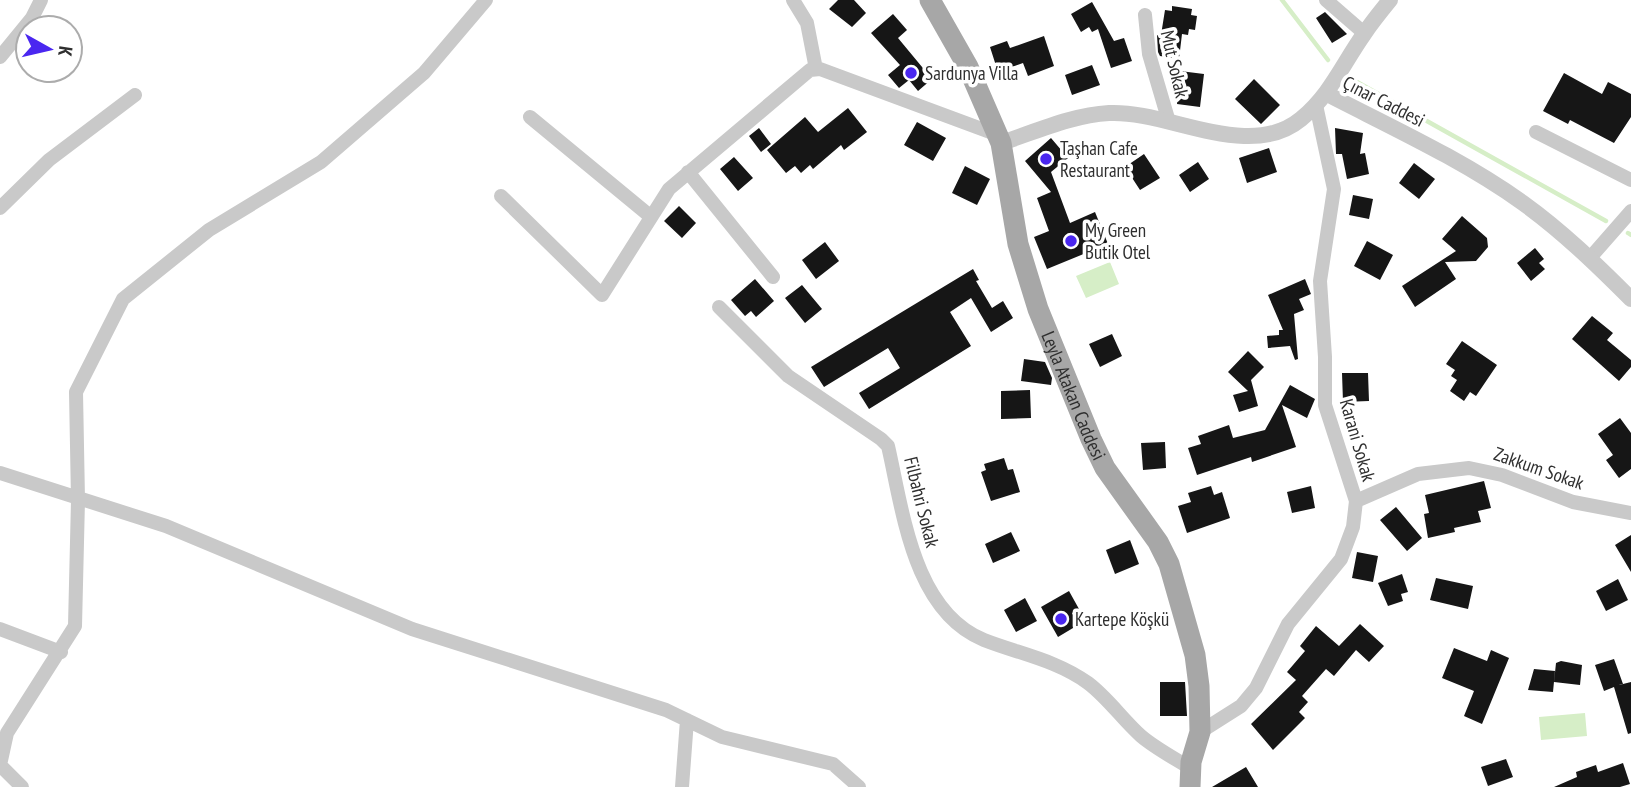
<svg xmlns="http://www.w3.org/2000/svg" width="1631" height="787" viewBox="0 0 1631 787" font-family="'PT Sans Narrow',sans-serif">
	<style>
		.water { fill: #d6eec7 }
		.lines { fill: none; stroke-linecap: round; stroke-linejoin: round }
		.stream { stroke: #d6eec7; stroke-width: 4.5 }
		.building { fill: #161616 }
		.minor { stroke: #c9c9c9; stroke-width: 14 }
		.tertiary { stroke: #c9c9c9; stroke-width: 16 }
		.primary { stroke: #a7a7a7; stroke-width: 21 }
		.poi-dot { fill: #4a27f0; stroke: #fff; stroke-width: 2.5 }
		.labels { text-anchor: middle; stroke-width: 7; stroke-linejoin: round; paint-order: stroke }
		.street-label { font-size: 19px; fill: #2f2f2f; stroke: #fff }
		.poi-label { font-size: 19px; fill: #2f2f2f; stroke: #fff; text-anchor: start }
	</style>
	<rect width="100%" height="100%" fill="#fff"/>
	<path class="water" d="M1110,262L1119,284L1086,298L1076,276Z
		M1585,713L1587,736L1541,740L1539,717Z"/>
	<g class="lines">
		<path class="stream" d="M1282,0L1328,60
			M1348,77L1606,221
			M1628,233L1631,235"/>
	</g>
	<path class="building" d="M838,0H854L866,13L852,27L829,9Z
		M1092,2L1114,41L1124,38L1132,61L1111,68L1098,29L1092,32L1089,27L1081,32L1071,14Z
		M1172,6L1192,9L1191,15L1197,16L1195,30L1189,29L1188,35L1182,34L1179,59L1160,56L1158,52L1157,35H1161L1165,10L1172,11Z
		M1325,12L1347,34L1332,43L1316,18Z
		M893,14L907,30L898,38L932,79L918,91L909,80L899,88L888,75L900,65L871,33Z
		M1044,36L1054,66L1028,76L1023,63L998,72L990,47L1007,41L1010,48Z
		M1092,65L1100,85L1072,95L1065,75Z
		M1180,71L1204,74L1200,107L1177,104Z
		M1564,73L1602,94L1608,82L1631,94V117L1614,143L1570,120L1568,124L1543,111Z
		M1254,79L1280,105L1261,124L1235,99Z
		M848,108L867,132L844,150L841,145L813,169L810,165L801,173L795,166L786,173L767,150L805,117L818,132Z
		M917,122L946,138L933,161L904,145Z
		M759,128L771,144L761,152L749,136Z
		M1335,128L1363,133L1360,154L1365,153L1369,174L1347,179L1342,154H1336Z
		M1051,138L1068,158L1051,172L1070,223L1095,212L1108,244L1047,269L1034,237L1049,231L1037,198L1051,192L1025,161Z
		M1269,148L1277,172L1247,183L1239,158Z
		M1144,154L1160,178L1140,190L1125,167Z
		M734,157L753,178L738,191L720,169Z
		M1198,162L1209,179L1190,192L1179,175Z
		M1414,163L1435,179L1419,199L1399,183Z
		M965,166L990,179L977,205L952,193Z
		M1353,195L1373,199L1369,219L1349,215Z
		M679,206L696,223L682,238L664,221Z
		M1462,216L1487,238L1488,247L1476,261L1445,262L1456,279L1415,307L1402,286L1456,251L1442,239Z
		M1367,241L1393,255L1380,280L1354,266Z
		M825,242L839,261L816,279L802,260Z
		M1535,248L1544,259L1539,263L1545,269L1531,281L1517,263Z
		M973,269L979,280L976,281L992,308L1003,301L1013,318L991,332L971,298L950,312L971,346L869,409L859,393L900,368L888,348L824,387L811,367Z
		M755,279L774,301L756,317L751,311L745,316L731,300Z
		M1305,279L1311,294L1299,299L1304,310L1294,314L1298,359L1295,360L1290,346L1268,348L1267,336L1279,335V330H1283L1268,295Z
		M802,285L822,309L805,323L785,298Z
		M1592,316L1613,333L1607,340L1631,360V367L1619,381L1572,339Z
		M1112,334L1122,356L1100,367L1089,344Z
		M1462,341L1497,365L1476,396L1470,392L1464,401L1450,391L1457,380L1451,376L1455,370L1446,364Z
		M1248,351L1264,367L1251,380L1258,406L1239,412L1233,395L1248,391L1228,372Z
		M1024,359L1045,362L1052,378L1051,385L1021,381Z
		M1342,373H1368L1369,401L1343,402Z
		M1290,385L1315,399L1307,418L1282,405L1296,447L1252,462L1251,457L1197,475L1188,448L1201,444L1198,436L1229,425L1233,438L1265,430Z
		M1030,390L1031,418L1001,419V391Z
		M1620,418L1631,433V469L1619,478L1606,460L1613,455L1598,434Z
		M1165,442L1166,468L1143,470L1141,443Z
		M1004,458L1008,470L1013,469L1020,492L991,501L981,472L986,470L984,464Z
		M1484,481L1491,508L1478,511L1481,522L1454,528L1455,532L1428,538L1424,514L1429,513L1425,495Z
		M1211,486L1214,495L1222,492L1230,518L1187,533L1178,506L1191,502L1188,493Z
		M1311,486L1315,508L1292,513L1287,492Z
		M1396,507L1422,538L1407,551L1380,520Z
		M1011,532L1020,551L993,563L985,544Z
		M1631,535V572L1615,545Z
		M1130,540L1139,564L1115,574L1106,550Z
		M1357,552L1378,556L1373,582L1352,578Z
		M1402,574L1408,592L1401,594L1403,601L1388,606L1378,583Z
		M1436,578L1473,586L1468,609L1430,600Z
		M1618,579L1628,600L1606,611L1596,591Z
		M1069,591L1079,609L1072,613L1078,625L1058,637L1041,607Z
		M1025,598L1037,621L1016,632L1004,610Z
		M1360,624L1384,646L1369,662L1356,650L1334,676L1326,669L1302,696L1308,702L1299,712L1305,718L1273,750L1251,724L1296,680L1287,672L1305,651L1300,646L1316,626L1339,646Z
		M1454,648L1487,661L1491,650L1509,658L1482,724L1464,716L1474,691L1442,678Z
		M1614,659L1623,684L1619,685L1631,682V733L1628,734L1614,687L1604,691L1595,665Z
		M1561,661L1582,665L1580,685L1554,682L1556,663Z
		M1534,669L1555,671L1553,692L1528,690Z
		M1160,682H1185L1187,716H1160Z
		M1506,759L1513,777L1488,786L1481,767Z
		M1623,763L1630,784L1620,787H1554L1577,777L1576,772L1596,765L1598,772Z
		M1246,767L1258,787H1212Z"/>
	<g class="lines">
		<path class="minor" d="M793,0L807,23L816,69
			M1326,0L1364,33
			M1145,15L1149,54L1169,122
			M0,57L32,18L41,0
			M530,117L650,216
			M1536,132L1631,180
			M688,172L773,277
			M501,196L602,295L669,189L810,70L820,69L998,135
			M0,208L49,160L135,95
			M1589,259L1631,211
			M719,307L788,376L881,439L888,446C903,511 913,611 984,640C1020,654 1056,660 1088,683C1108,698 1122,719 1141,736C1155,748 1174,758 1190,768
			M0,473L166,526L412,629L666,710L722,737L833,764L859,787
			M1356,501L1418,474L1469,468L1502,475L1573,502L1631,513
			M0,629L61,652
			M1200,732L1241,706L1256,688L1288,624L1341,559L1353,527L1356,501L1325,405V357L1320,281L1334,189L1316,105
			M22,787L0,765L7,733L75,626L78,500L76,392L123,299L209,230L321,162L424,73L486,0
			M682,787L687,720"/>
		<path class="tertiary" d="M1327,94C1393,128 1463,160 1523,203C1562,231 1597,265 1631,299
			M1001,143C1035,132 1072,115 1109,113C1168,110 1249,162 1301,119C1331,94 1342,65 1364,34C1372,22 1381,11 1390,0"/>
		<path class="primary" id="s1" d="M930,0L968,67L1001,143L1018,244L1038,309L1091,439L1105,468L1158,542L1169,564L1195,655L1199,686L1200,732L1191,762L1190,787"/>
	</g>
	<g class="poi-dot">
		<circle cx="911" cy="73" r="7"/>
		<circle cx="1046" cy="159" r="7"/>
		<circle cx="1071" cy="241" r="7"/>
		<circle cx="1061" cy="619" r="7"/>
	</g>
	<g class="labels">
		<g class="street-label">
			<text transform="translate(1175 64) rotate(77)" y="7">Mut Sokak</text>
			<text transform="translate(1384 101) rotate(27)" y="7">Çınar Caddesi</text>
			<text dy="7" stroke="none"><textPath href="#s1" startOffset="424">Leyla Atakan Caddesi</textPath></text>
			<text transform="translate(1358 440) rotate(74)" y="7">Karani Sokak</text>
			<text transform="translate(1539 468) rotate(19)" y="7">Zakkum Sokak</text>
			<text transform="translate(922 502) rotate(76)" y="7">Filbahri Sokak</text>
		</g>
		<g class="poi-label">
			<text x="925" y="80">Sardunya Villa</text>
			<text x="1060" y="155">Taşhan Cafe<tspan x="1060" dy="22">Restaurant</tspan></text>
			<text x="1085" y="237">My Green<tspan x="1085" dy="22">Butik Otel</tspan></text>
			<text x="1075" y="626">Kartepe Köşkü</text>
		</g>
	</g>
	<g transform="translate(49 49) rotate(98)"><circle r="33" fill="#ffffff" stroke="#acacac" stroke-width="2"/>
	<path d="M0-5L12 26L0 18L-12 26Z" fill="#4a27f0"/>
	<text y="-10" font-size="19" font-weight="bold" text-anchor="middle" fill="#2f2f2f">K</text>
	</g>
</svg>
